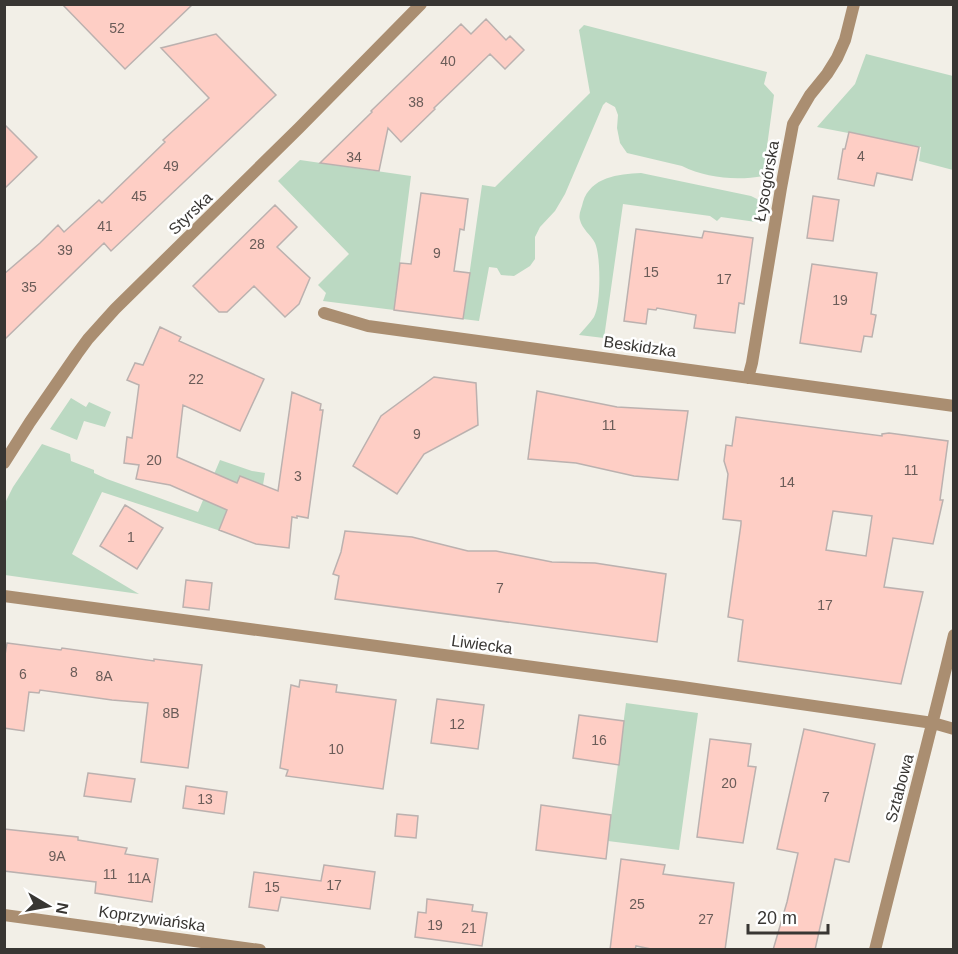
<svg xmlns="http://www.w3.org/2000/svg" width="958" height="954" viewBox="0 0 958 954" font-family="Helvetica,sans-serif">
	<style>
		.green { fill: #bbd9c2 }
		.building { fill: #fecec5; stroke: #bbb1af; stroke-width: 1.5; fill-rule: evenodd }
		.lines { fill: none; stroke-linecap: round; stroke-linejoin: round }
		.minor { stroke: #aa8e71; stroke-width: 12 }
		.labels { text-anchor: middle; stroke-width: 5; stroke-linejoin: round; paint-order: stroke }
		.number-label { font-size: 14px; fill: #6a5c58 }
		.street-label { font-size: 16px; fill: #383633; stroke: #fff }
	</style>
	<rect width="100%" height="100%" fill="#f2efe7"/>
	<path class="green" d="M584,25L767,72L764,84L774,95L763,176C737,181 706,178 682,166L627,153L620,143L617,128L618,115L615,107L606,102L603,105L565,194L555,211L540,227L535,237V259L530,266L514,276L501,275L497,268L489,267L479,321L463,319L482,185L495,187L590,93L579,30Z
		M866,54L953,76V170L919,161L921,147L817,127L855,84Z
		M300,160L411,176L394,310L323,301L326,293L318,285L349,254L278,181Z
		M641,173L751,196L759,200L756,222L721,217L717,221L710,216L623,204L604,338L579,335C584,329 590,323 594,317C601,305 601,256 595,243C591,235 582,229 580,220C578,214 582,208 583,202C591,177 618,174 641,173Z
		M71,398L86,407L89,402L111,412L105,427L84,421L77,440L50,429Z
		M42,444L70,454L71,461L94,470V473L107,479L198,512L220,460L252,471L265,473L263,485L242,538L102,492L72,554L139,594L5,575V503L13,487Z
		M626,703L698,713L679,850L608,841Z"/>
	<path class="building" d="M62,4H193L125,69Z
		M486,19L506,40L510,36L524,50L505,69L490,54L434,108L435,109L401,142L388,128L379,171L320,163L372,112L371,111L461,24L471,34Z
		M216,34L276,95L111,251L104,243L4,340V274L40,243L58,225L64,232L99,200L102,203L165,142L163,140L209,98L161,48Z
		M4,124L37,157L4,189Z
		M849,132L919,147L912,180L877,173L874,186L838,179L843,149H845Z
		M421,193L468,199L464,230L460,229L454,271L470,273L463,319L394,310L400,263L411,264Z
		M813,196L839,200L833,241L807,238Z
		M275,205L297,227L277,247L310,278L299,304L285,317L254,286L227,312H219L193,286Z
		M636,229L702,238L704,231L753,238L744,304L739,303L735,333L694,328L696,315L657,308L656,310L648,309L646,324L624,321Z
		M812,264L877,273L871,314L876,315L872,337L864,336L861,352L800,343Z
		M160,327L181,337L179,341L264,379L240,431L183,405L177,457L237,483L240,476L278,491L292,392L321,404L320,410H323L308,518L297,516V518L292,517L289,548L256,544L219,530L227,510L170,485L136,479L139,465L124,463L127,437L132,438L139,385L127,380L135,363L143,365Z
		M434,377L476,383L478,425L424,454L397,494L353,466L381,416Z
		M537,391L617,407L688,411L678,480L634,476L576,463L528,459Z
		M736,417L882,436V434L889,433L948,441L940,500H943L933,544L893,538L884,587L923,592L901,684L738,661L743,620L728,617L741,524V521L723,519L728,474L724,461L726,445L732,446ZM833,511L872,516L866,556L826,550Z
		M125,505L163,528L137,569L100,546Z
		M345,531L412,537L468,551H496L552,562L595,563L666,574L657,642L335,599L339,576L333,574L341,552Z
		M186,580L212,583L209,610L183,607Z
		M7,643L61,650L62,648L154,661V659L202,665L188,768L141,762L148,703L112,700L40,690L39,693L29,692L24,731L4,728V661Z
		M300,680L337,685L336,692L396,700L383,789L286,776L288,770L280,768L291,685L299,687Z
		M437,699L484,705L478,749L431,743Z
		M579,715L624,721L619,765L573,758Z
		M804,729L875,744L849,862L835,859L815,950H773L787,902L798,853L777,849Z
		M710,739L751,744L748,766L756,767L743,843L697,837Z
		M88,773L135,779L131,802L84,796Z
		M186,786L227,792L224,814L183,808Z
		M541,805L611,815L606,859L536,850Z
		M397,814L418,816L416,838L395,836Z
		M4,829L78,837V840L127,848L125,854L158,859L152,902L95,893L96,882L4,871Z
		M621,859L665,865L663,874L734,883L725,950H656L636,946L635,950H610Z
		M324,865L375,872L370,909L281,897L278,911L249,907L254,872L321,881Z
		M427,899L473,905L472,911L487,913L482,946L415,937L418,912L426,913Z"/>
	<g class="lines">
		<path class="minor" d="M324,313L368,326L954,406
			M748,378L752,363L781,188L793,124L810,95L827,74L837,58L845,40L854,4
			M4,463L30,422L77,354L88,339L115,309L299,128L421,4
			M4,596L682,687L933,723L954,729
			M4,915L260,950
			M875,950C901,844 929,740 954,635"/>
	</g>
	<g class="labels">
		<g class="number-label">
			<text x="117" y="33">52</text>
			<text x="448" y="66">40</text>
			<text x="416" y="107">38</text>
			<text x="861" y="161">4</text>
			<text x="354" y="162">34</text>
			<text x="171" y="171">49</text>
			<text x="139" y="201">45</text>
			<text x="105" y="231">41</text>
			<text x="257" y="249">28</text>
			<text x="65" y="255">39</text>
			<text x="437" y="258">9</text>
			<text x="651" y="277">15</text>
			<text x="724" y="284">17</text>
			<text x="29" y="292">35</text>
			<text x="840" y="305">19</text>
			<text x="196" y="384">22</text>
			<text x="609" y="430">11</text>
			<text x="417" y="439">9</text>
			<text x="154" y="465">20</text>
			<text x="911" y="475">11</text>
			<text x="298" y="481">3</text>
			<text x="787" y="487">14</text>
			<text x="131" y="542">1</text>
			<text x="500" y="593">7</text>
			<text x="825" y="610">17</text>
			<text x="74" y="677">8</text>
			<text x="23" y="679">6</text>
			<text x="104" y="681">8A</text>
			<text x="171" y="718">8B</text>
			<text x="457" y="729">12</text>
			<text x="599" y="745">16</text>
			<text x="336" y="754">10</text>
			<text x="729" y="788">20</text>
			<text x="826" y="802">7</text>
			<text x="205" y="804">13</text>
			<text x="57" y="861">9A</text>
			<text x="110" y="879">11</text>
			<text x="139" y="883">11A</text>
			<text x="334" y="890">17</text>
			<text x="272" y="892">15</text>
			<text x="637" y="909">25</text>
			<text x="706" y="924">27</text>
			<text x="435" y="930">19</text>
			<text x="469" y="933">21</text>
		</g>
		<g class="street-label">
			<text transform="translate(766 181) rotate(-80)" y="6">Łysogórska</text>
			<text transform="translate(190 213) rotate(-44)" y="6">Styrska</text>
			<text transform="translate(640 346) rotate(8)" y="6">Beskidzka</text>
			<text transform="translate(482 644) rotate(8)" y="6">Liwiecka</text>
			<text transform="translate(899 788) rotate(-75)" y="6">Sztabowa</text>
			<text transform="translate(152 918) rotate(8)" y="6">Koprzywiańska</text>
		</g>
	</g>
	<rect width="958" height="954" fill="none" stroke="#383633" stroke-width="12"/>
	<g transform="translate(48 906) rotate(100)" stroke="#ffffff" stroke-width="4.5" paint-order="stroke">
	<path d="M0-4.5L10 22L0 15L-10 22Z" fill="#383633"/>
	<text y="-9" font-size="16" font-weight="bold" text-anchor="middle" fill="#383633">N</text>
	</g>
	<path d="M748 924v9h80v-9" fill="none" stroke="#383633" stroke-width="3"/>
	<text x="757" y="924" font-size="18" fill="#383633" stroke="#ffffff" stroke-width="4.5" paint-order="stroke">20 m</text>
</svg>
